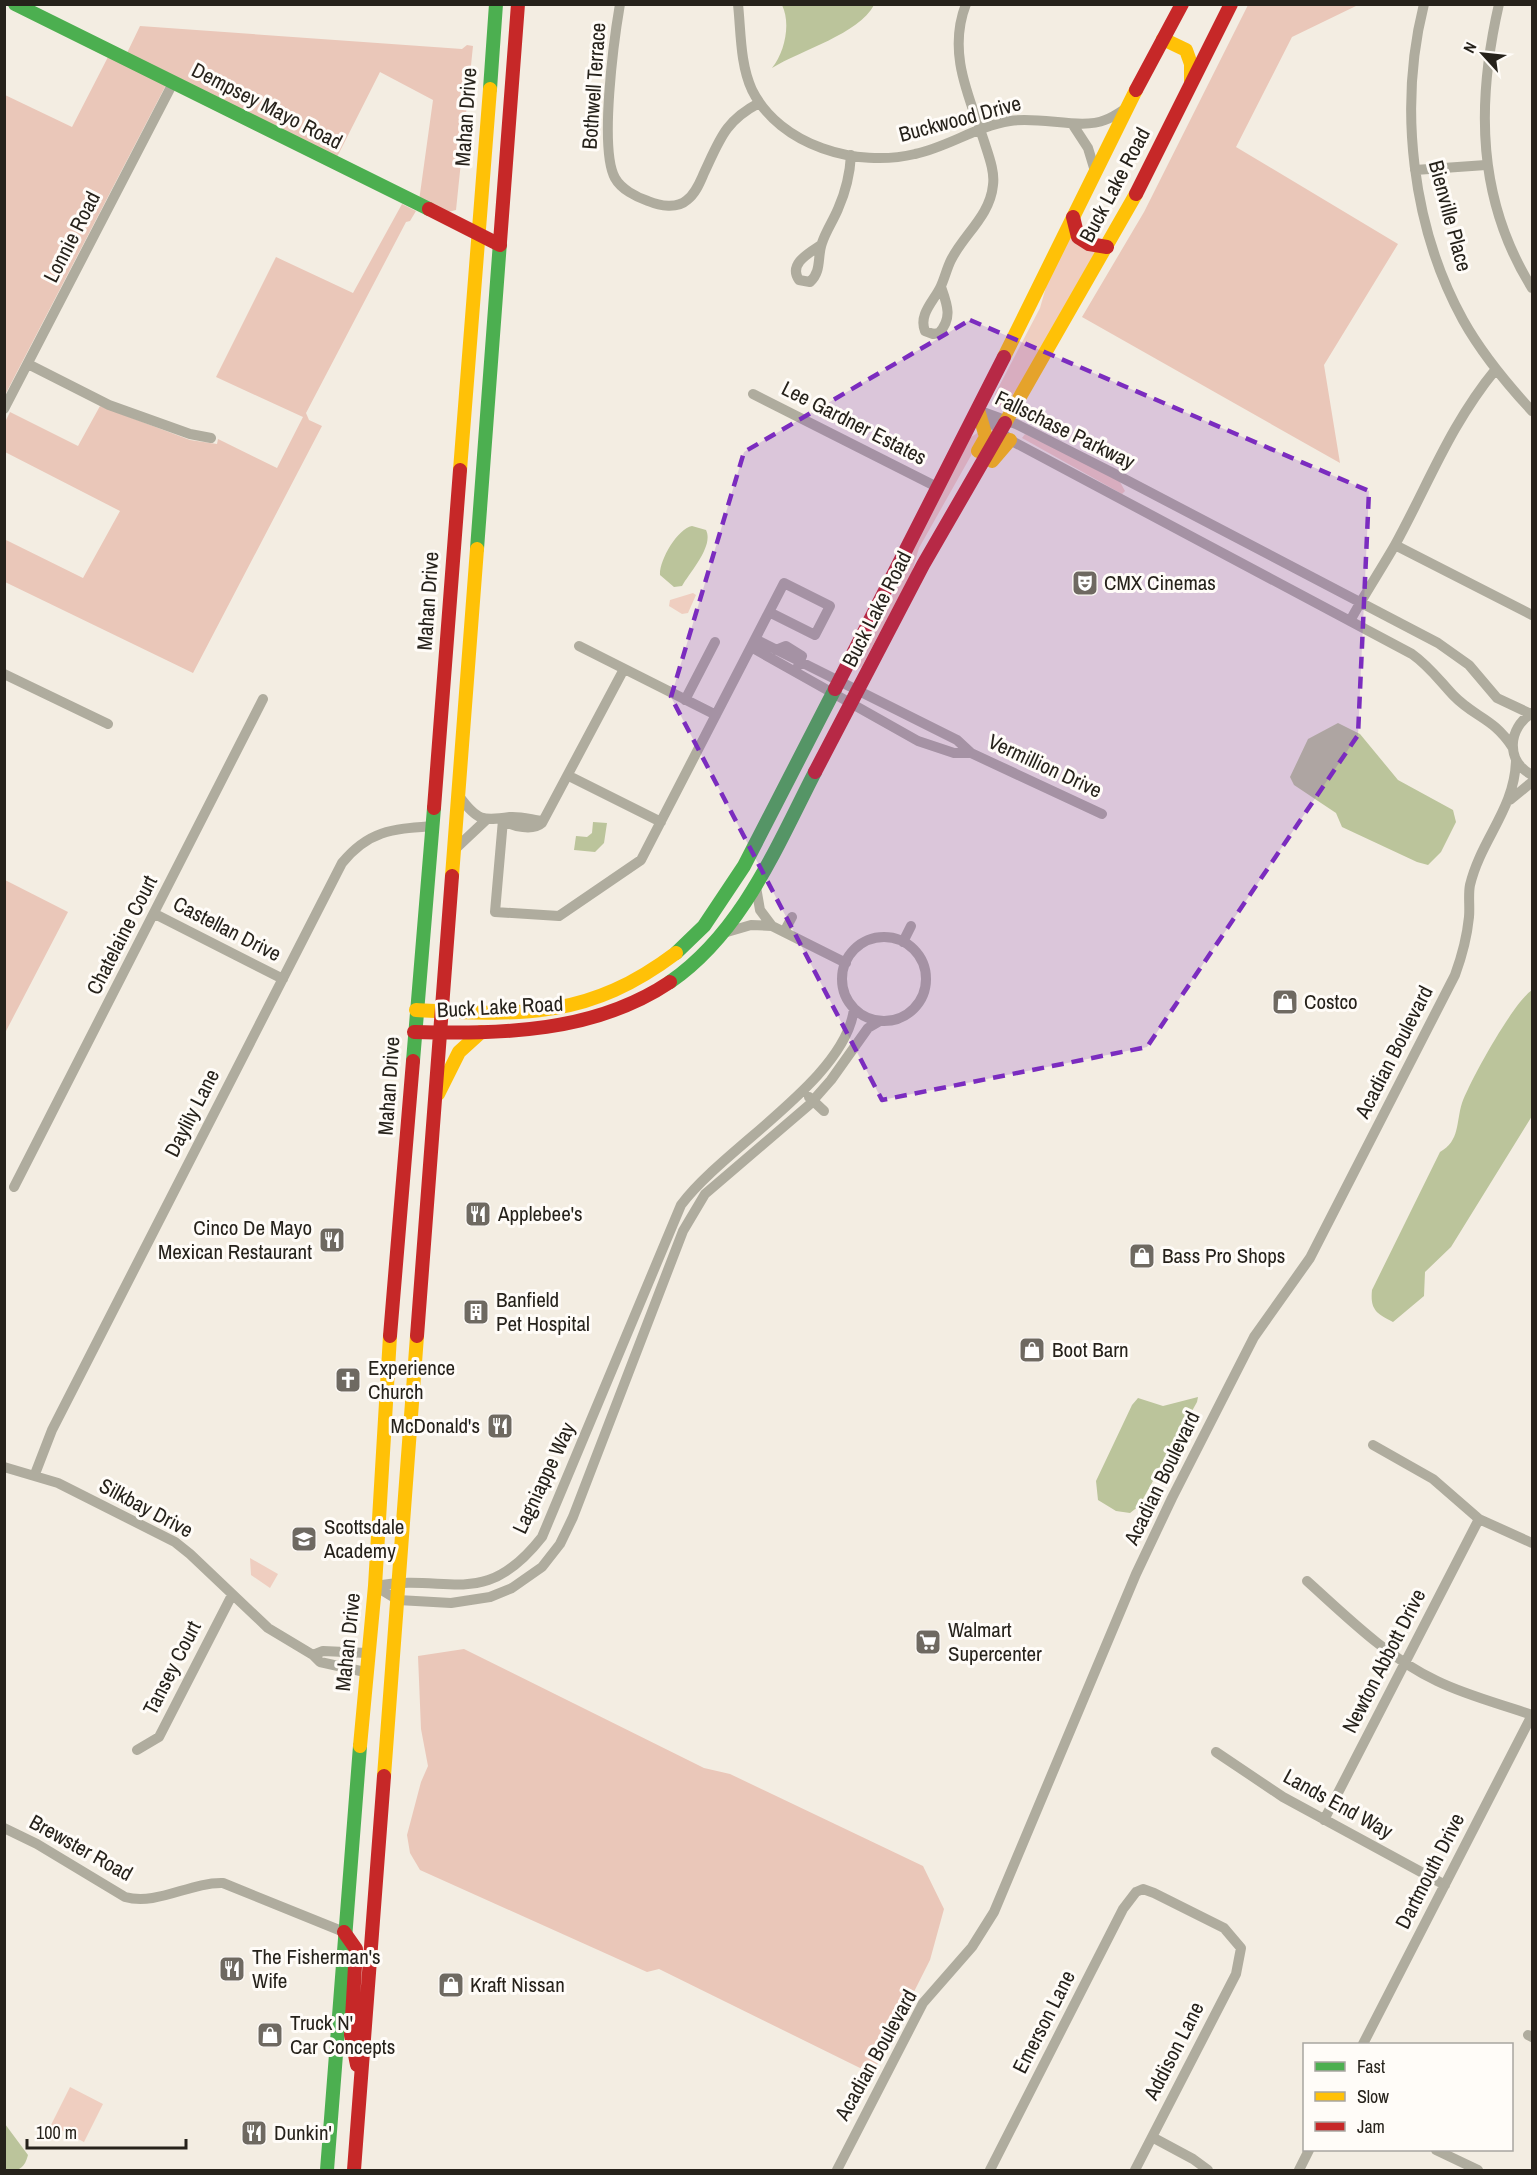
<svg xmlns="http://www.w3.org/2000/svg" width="1537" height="2175" viewBox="0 0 1537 2175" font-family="'Archivo Narrow',sans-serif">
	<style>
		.green { fill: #efcec0 }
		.forest { fill: #eac7b9 }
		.water { fill: #bbc49b }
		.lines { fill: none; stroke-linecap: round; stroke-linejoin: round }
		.street { stroke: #afac9e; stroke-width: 10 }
		.fast { stroke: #4caf50; stroke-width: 14 }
		.slow { stroke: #ffc107; stroke-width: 14 }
		.jam { stroke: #c62828; stroke-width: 14 }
		.marked { fill: #7b2cbf; fill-opacity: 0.2; stroke: #7b2cbf; stroke-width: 4.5; stroke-dasharray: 12 8; stroke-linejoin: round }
		.labels { text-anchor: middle; stroke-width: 6; stroke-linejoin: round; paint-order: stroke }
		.street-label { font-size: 21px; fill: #26221b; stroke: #fffcf8 }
		.poi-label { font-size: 21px; fill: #26221b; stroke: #fffcf8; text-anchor: start }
	</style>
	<rect width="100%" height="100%" fill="#f3ede2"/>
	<path class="green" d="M1070,234L1096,251L1019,386L1011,397L997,408L995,394L1040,308L1048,280Z
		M979,432L977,445L919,548L912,572L862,666L856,671L906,568L912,547L968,439Z
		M1025,434L1119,480L1125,491L1122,494L1022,438Z
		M693,593L696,595L688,613L682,614L669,606L670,600Z
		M250,1558L278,1574L270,1588L251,1575Z
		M70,2087L103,2104L84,2142L51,2125Z"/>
	<path class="forest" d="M1248,5H1358L1292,37L1236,147L1398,244L1324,365L1340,463L1082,317L1144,212Z
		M140,26L462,49L467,45L473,46L456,210L444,213L419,201L433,100L380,72L336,159L127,53Z
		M108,57L166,85L5,395V95L72,127Z
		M402,204L416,211L410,221L406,222L306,413L309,420L322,426L193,673L5,582L4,539L83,578L120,511L5,452V422L10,412L78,446L100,406L190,440L217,444L218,439L277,468L303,417L216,377L276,257L353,293Z
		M5,880L68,912L5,1033Z
		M464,1649L704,1768L730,1774L923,1866L944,1909L930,1960L874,2071L860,2068L659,1969L647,1972L420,1870L410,1853L407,1835L421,1782L428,1766L421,1729L418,1656Z"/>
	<path class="water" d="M782,5H874C859,34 801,50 772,68C785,52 791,23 782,5Z
		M692,526L706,530C714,546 690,572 682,586L674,587L660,575C659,561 677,529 692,526Z
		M1338,723L1360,734L1398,780L1453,810L1456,822L1441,852L1428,865L1417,862L1342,827L1336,813L1294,785L1290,777L1308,739Z
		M593,822L607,823L604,843L595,852L574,850L576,836L587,837L592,833Z
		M1532,990V1116L1451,1247L1425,1272L1424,1296L1393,1322C1376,1314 1370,1309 1372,1290L1440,1152C1460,1141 1456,1122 1462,1103C1471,1079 1513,1003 1532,990Z
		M1198,1397L1197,1402L1139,1506L1130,1513L1116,1511L1098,1500L1096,1481L1132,1405L1138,1398L1163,1406Z
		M5,2124L28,2155C24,2170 18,2171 5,2170Z"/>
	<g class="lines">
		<path class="street" d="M620,4C614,39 599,149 615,178C621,189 636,197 648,201C660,206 677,209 687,200C696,193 700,182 704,173C720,139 725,121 759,103
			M738,4C741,32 740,64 752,90C780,146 857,168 915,154C948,147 977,126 1010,121C1040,116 1082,130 1105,120C1112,118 1119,113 1125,109
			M1424,4C1398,107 1412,227 1463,320C1482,354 1507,384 1532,411
			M1499,4C1476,104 1477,200 1532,288
			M1073,125L1088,148L1095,171
			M1415,170L1486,165
			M821,245C809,253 788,264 799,280L810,282C822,271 817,257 822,243C826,231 833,221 838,209C846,191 850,174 851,155
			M941,287C947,304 953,318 939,333L933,334L925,331C918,314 935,300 941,286C945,277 947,268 951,260C964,234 990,216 993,185C995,171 988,154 984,141C969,96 947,53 966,4
			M28,364L109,405L190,434L211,438
			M753,394L937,487
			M4,409L173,83
			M980,412L1010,440L1412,654C1429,666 1439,680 1453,695C1475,718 1493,717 1513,748
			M983,412L1016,424L1113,473L1438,643L1469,665L1497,698L1531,714
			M1395,545L1532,615
			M1350,621C1364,595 1380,571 1395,545C1429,483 1450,425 1496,369
			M755,639L957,740L971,753L1102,814
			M579,646L716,715
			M751,647L918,741L954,753H971
			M776,650L786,646L802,656L798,666
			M4,674L108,724
			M685,700L715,642
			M1532,713C1508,728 1505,761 1532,775
			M569,776L661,822
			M459,796C477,821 483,821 510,817C520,816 533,820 543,821
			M1510,800L1532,782
			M503,820L495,912L559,916L641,860L784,583L830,606L815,635L769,612
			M503,820C513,827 533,831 542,823L624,669
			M453,851L486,820
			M756,887L760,910L772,926L846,963
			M155,914L283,979
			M727,932L751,925L772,926
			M784,932L792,917
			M842 979a42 42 0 1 1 84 0a42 42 0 1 1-84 0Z
			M903,942L911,926
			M809,1097L824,1111
			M14,1187L263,699
			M1373,1445L1433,1479L1479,1519L1532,1543
			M4,1467L58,1483L175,1542L190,1554L268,1628L313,1655L320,1662L365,1672
			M35,1474L52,1430L342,863C369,830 393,829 433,826
			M1307,1581C1347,1617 1388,1658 1437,1681C1468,1696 1501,1704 1532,1715
			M375,1586L398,1600L451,1603L490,1597L512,1588L542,1567L560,1544L573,1517L683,1231L705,1194L809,1105L831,1080L868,1028L880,1021
			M375,1586C449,1572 483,1612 542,1537L681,1205C724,1147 845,1080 854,1009
			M313,1655L323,1651L367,1653
			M137,1750L159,1737L232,1595
			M1216,1752L1283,1797L1445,1885
			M1324,1820L1479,1519
			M4,1828L37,1844L125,1897C157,1906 190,1882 223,1883L344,1932
			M1136,1892L1143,1889L1154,1893L1224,1928L1241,1948
			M1528,2035L1532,2037
			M1363,2044L1532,1715
			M1152,2137L1193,2159L1208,2170
			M1436,2150L1478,2170
			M837,2170L923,2003L972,1947L994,1912L1136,1574L1172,1498L1254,1337L1310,1258L1455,975C1462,956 1467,937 1469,917C1470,906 1468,895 1470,885C1481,839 1515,809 1516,760
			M990,2170L1123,1909L1136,1892
			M1135,2170L1236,1974L1241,1948
			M1299,2170L1309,2150"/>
		<path class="fast" d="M15,4L429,209
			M490,89L496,4
			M477,549L500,242
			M676,953L704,926L744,866L835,689
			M670,982C742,932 776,848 815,772
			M413,1061L434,808
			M327,2170L360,1746"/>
		<path class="slow" d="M1163,39L1186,50L1191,64V81
			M1004,357L1136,90
			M978,410L986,437L978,451
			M1005,423L1136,194
			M992,461L1010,440
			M460,470L490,89
			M452,876L477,549
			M416,1010C522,1015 587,1020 676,953
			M438,1094L459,1052L481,1032
			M360,1746L375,1586L390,1336
			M384,1776L417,1336"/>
		<path class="jam" d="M1136,90L1182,4
			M1136,194L1231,4
			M429,209L500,245
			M1073,217L1078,237L1089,244L1107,247
			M500,242L518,4
			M835,689L1004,357
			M815,772L923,565L1005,423
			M434,808L460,470
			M414,1032C502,1034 594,1033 670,982
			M390,1336L413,1061
			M417,1336L452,876
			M344,1932L356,1949L351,2035L357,2065
			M354,2170L384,1776"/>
	</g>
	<path class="marked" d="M970,320L1369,491L1358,735L1147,1047L882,1100L671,697L744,452Z"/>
	<defs>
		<g id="theatre-square" transform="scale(1.35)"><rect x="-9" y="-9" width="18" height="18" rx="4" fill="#6e6961" stroke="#fffcf8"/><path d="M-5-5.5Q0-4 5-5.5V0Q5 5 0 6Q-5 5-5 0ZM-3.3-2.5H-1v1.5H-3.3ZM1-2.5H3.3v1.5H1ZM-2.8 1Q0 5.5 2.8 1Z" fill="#fff"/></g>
		<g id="shop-square" transform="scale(1.35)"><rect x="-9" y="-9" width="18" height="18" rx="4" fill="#6e6961" stroke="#fffcf8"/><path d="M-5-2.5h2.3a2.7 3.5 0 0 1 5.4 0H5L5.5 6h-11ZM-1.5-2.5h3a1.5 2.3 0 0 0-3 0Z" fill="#fff"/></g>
		<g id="restaurant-square" transform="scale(1.35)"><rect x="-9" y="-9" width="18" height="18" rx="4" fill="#6e6961" stroke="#fffcf8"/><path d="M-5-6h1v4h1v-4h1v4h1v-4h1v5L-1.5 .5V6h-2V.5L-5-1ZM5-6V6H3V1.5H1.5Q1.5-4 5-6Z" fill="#fff"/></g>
		<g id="building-square" transform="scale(1.35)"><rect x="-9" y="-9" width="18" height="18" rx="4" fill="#6e6961" stroke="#fffcf8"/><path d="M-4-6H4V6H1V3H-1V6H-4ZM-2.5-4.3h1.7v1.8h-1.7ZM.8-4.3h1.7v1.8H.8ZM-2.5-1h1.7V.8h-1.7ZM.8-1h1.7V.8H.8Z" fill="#fff"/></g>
		<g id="church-square" transform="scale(1.35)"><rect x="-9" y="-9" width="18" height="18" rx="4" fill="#6e6961" stroke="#fffcf8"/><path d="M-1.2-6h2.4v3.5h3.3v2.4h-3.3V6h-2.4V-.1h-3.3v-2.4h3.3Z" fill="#fff"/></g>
		<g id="school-square" transform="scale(1.35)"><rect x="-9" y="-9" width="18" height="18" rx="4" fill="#6e6961" stroke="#fffcf8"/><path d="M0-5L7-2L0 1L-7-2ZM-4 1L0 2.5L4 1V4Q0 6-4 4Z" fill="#fff"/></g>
		<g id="supermarket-square" transform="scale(1.35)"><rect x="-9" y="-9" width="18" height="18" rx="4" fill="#6e6961" stroke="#fffcf8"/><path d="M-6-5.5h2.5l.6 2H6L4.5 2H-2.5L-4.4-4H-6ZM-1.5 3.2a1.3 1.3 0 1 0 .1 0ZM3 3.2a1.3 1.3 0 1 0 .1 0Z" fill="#fff"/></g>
	</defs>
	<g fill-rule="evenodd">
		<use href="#theatre-square" x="1085" y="583"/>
		<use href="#shop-square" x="1285" y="1002"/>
		<use href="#restaurant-square" x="478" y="1214"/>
		<use href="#restaurant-square" x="332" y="1240"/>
		<use href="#shop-square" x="1142" y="1256"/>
		<use href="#building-square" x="476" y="1312"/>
		<use href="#shop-square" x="1032" y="1350"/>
		<use href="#church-square" x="348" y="1380"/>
		<use href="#restaurant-square" x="500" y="1426"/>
		<use href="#school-square" x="304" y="1539"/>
		<use href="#supermarket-square" x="928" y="1642"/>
		<use href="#restaurant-square" x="232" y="1969"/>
		<use href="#shop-square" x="451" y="1985"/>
		<use href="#shop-square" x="270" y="2035"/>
		<use href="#restaurant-square" x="254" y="2133"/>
	</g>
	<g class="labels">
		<g class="street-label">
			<text transform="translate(594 86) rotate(-86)" y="7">Bothwell Terrace</text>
			<text transform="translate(267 106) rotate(27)" y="7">Dempsey Mayo Road</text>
			<text transform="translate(466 117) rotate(-86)" y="7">Mahan Drive</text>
			<text transform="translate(960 119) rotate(-15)" y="7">Buckwood Drive</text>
			<text transform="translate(1115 185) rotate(-62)" y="7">Buck Lake Road</text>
			<text transform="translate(1450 216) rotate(75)" y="7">Bienville Place</text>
			<text transform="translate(72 237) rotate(-63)" y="7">Lonnie Road</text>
			<text transform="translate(854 423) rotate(27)" y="7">Lee Gardner Estates</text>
			<text transform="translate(1065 430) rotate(26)" y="7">Fallschase Parkway</text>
			<text transform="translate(428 601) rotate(-86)" y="7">Mahan Drive</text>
			<text transform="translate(877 609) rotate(-63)" y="7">Buck Lake Road</text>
			<text transform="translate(1045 766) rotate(25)" y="7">Vermillion Drive</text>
			<text transform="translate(227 929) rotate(27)" y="7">Castellan Drive</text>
			<text transform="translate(122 935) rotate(-63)" y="7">Chatelaine Court</text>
			<text transform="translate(500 1007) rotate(-3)" y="7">Buck Lake Road</text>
			<text transform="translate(1394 1052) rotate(-63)" y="7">Acadian Boulevard</text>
			<text transform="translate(389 1086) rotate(-86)" y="7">Mahan Drive</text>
			<text transform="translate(192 1113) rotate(-63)" y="7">Daylily Lane</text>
			<text transform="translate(544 1478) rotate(-65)" y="7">Lagniappe Way</text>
			<text transform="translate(1162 1478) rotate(-64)" y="7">Acadian Boulevard</text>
			<text transform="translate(146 1508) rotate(28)" y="7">Silkbay Drive</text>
			<text transform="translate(348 1642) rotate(-84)" y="7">Mahan Drive</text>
			<text transform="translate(1384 1661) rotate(-63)" y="7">Newton Abbott Drive</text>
			<text transform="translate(172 1668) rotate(-63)" y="7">Tansey Court</text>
			<text transform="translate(1338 1804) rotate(29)" y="7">Lands End Way</text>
			<text transform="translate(81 1848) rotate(29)" y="7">Brewster Road</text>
			<text transform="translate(1430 1871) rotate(-63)" y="7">Dartmouth Drive</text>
			<text transform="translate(1044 2022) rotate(-63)" y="7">Emerson Lane</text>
			<text transform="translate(1174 2051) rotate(-63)" y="7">Addison Lane</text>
			<text transform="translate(876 2055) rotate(-61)" y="7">Acadian Boulevard</text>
		</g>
		<g class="poi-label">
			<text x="1104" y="590">CMX Cinemas</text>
			<text x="1304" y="1009">Costco</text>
			<text x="498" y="1221">Applebee's</text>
			<text x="312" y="1235" text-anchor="end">Cinco De Mayo<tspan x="312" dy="24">Mexican Restaurant</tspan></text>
			<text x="1162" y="1263">Bass Pro Shops</text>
			<text x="496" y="1307">Banfield<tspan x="496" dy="24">Pet Hospital</tspan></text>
			<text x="1052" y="1357">Boot Barn</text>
			<text x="368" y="1375">Experience<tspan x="368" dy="24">Church</tspan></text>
			<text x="480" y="1433" text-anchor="end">McDonald's</text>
			<text x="324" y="1534">Scottsdale<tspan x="324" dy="24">Academy</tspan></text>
			<text x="948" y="1637">Walmart<tspan x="948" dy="24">Supercenter</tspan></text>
			<text x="252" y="1964">The Fisherman's<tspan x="252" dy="24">Wife</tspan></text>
			<text x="470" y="1992">Kraft Nissan</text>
			<text x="290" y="2030">Truck N'<tspan x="290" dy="24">Car Concepts</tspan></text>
			<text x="274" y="2140">Dunkin'</text>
		</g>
	</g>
	<rect width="1537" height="2175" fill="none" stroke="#26221b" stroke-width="12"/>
	<rect x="1303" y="2043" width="210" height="108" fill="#fffcf8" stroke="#a8a5a0" stroke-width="1.5"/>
	<rect x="1315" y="2062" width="30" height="9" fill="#4caf50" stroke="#a8a5a0" stroke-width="1.5"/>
	<text x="1357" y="2073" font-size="18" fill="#26221b">Fast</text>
	<rect x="1315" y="2092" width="30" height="9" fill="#ffc107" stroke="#a8a5a0" stroke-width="1.5"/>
	<text x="1357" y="2103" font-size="18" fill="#26221b">Slow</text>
	<rect x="1315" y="2122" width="30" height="9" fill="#c62828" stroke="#a8a5a0" stroke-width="1.5"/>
	<text x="1357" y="2133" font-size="18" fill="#26221b">Jam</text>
	<g transform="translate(1483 54) rotate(297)" stroke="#fffcf8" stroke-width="4.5" paint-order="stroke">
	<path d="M0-4.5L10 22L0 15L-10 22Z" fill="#26221b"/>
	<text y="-9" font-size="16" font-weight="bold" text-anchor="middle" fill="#26221b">N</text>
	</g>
	<path d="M27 2139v9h159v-9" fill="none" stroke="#26221b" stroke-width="3"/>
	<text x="36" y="2139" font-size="18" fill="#26221b" stroke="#fffcf8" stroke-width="4.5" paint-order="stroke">100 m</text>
</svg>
